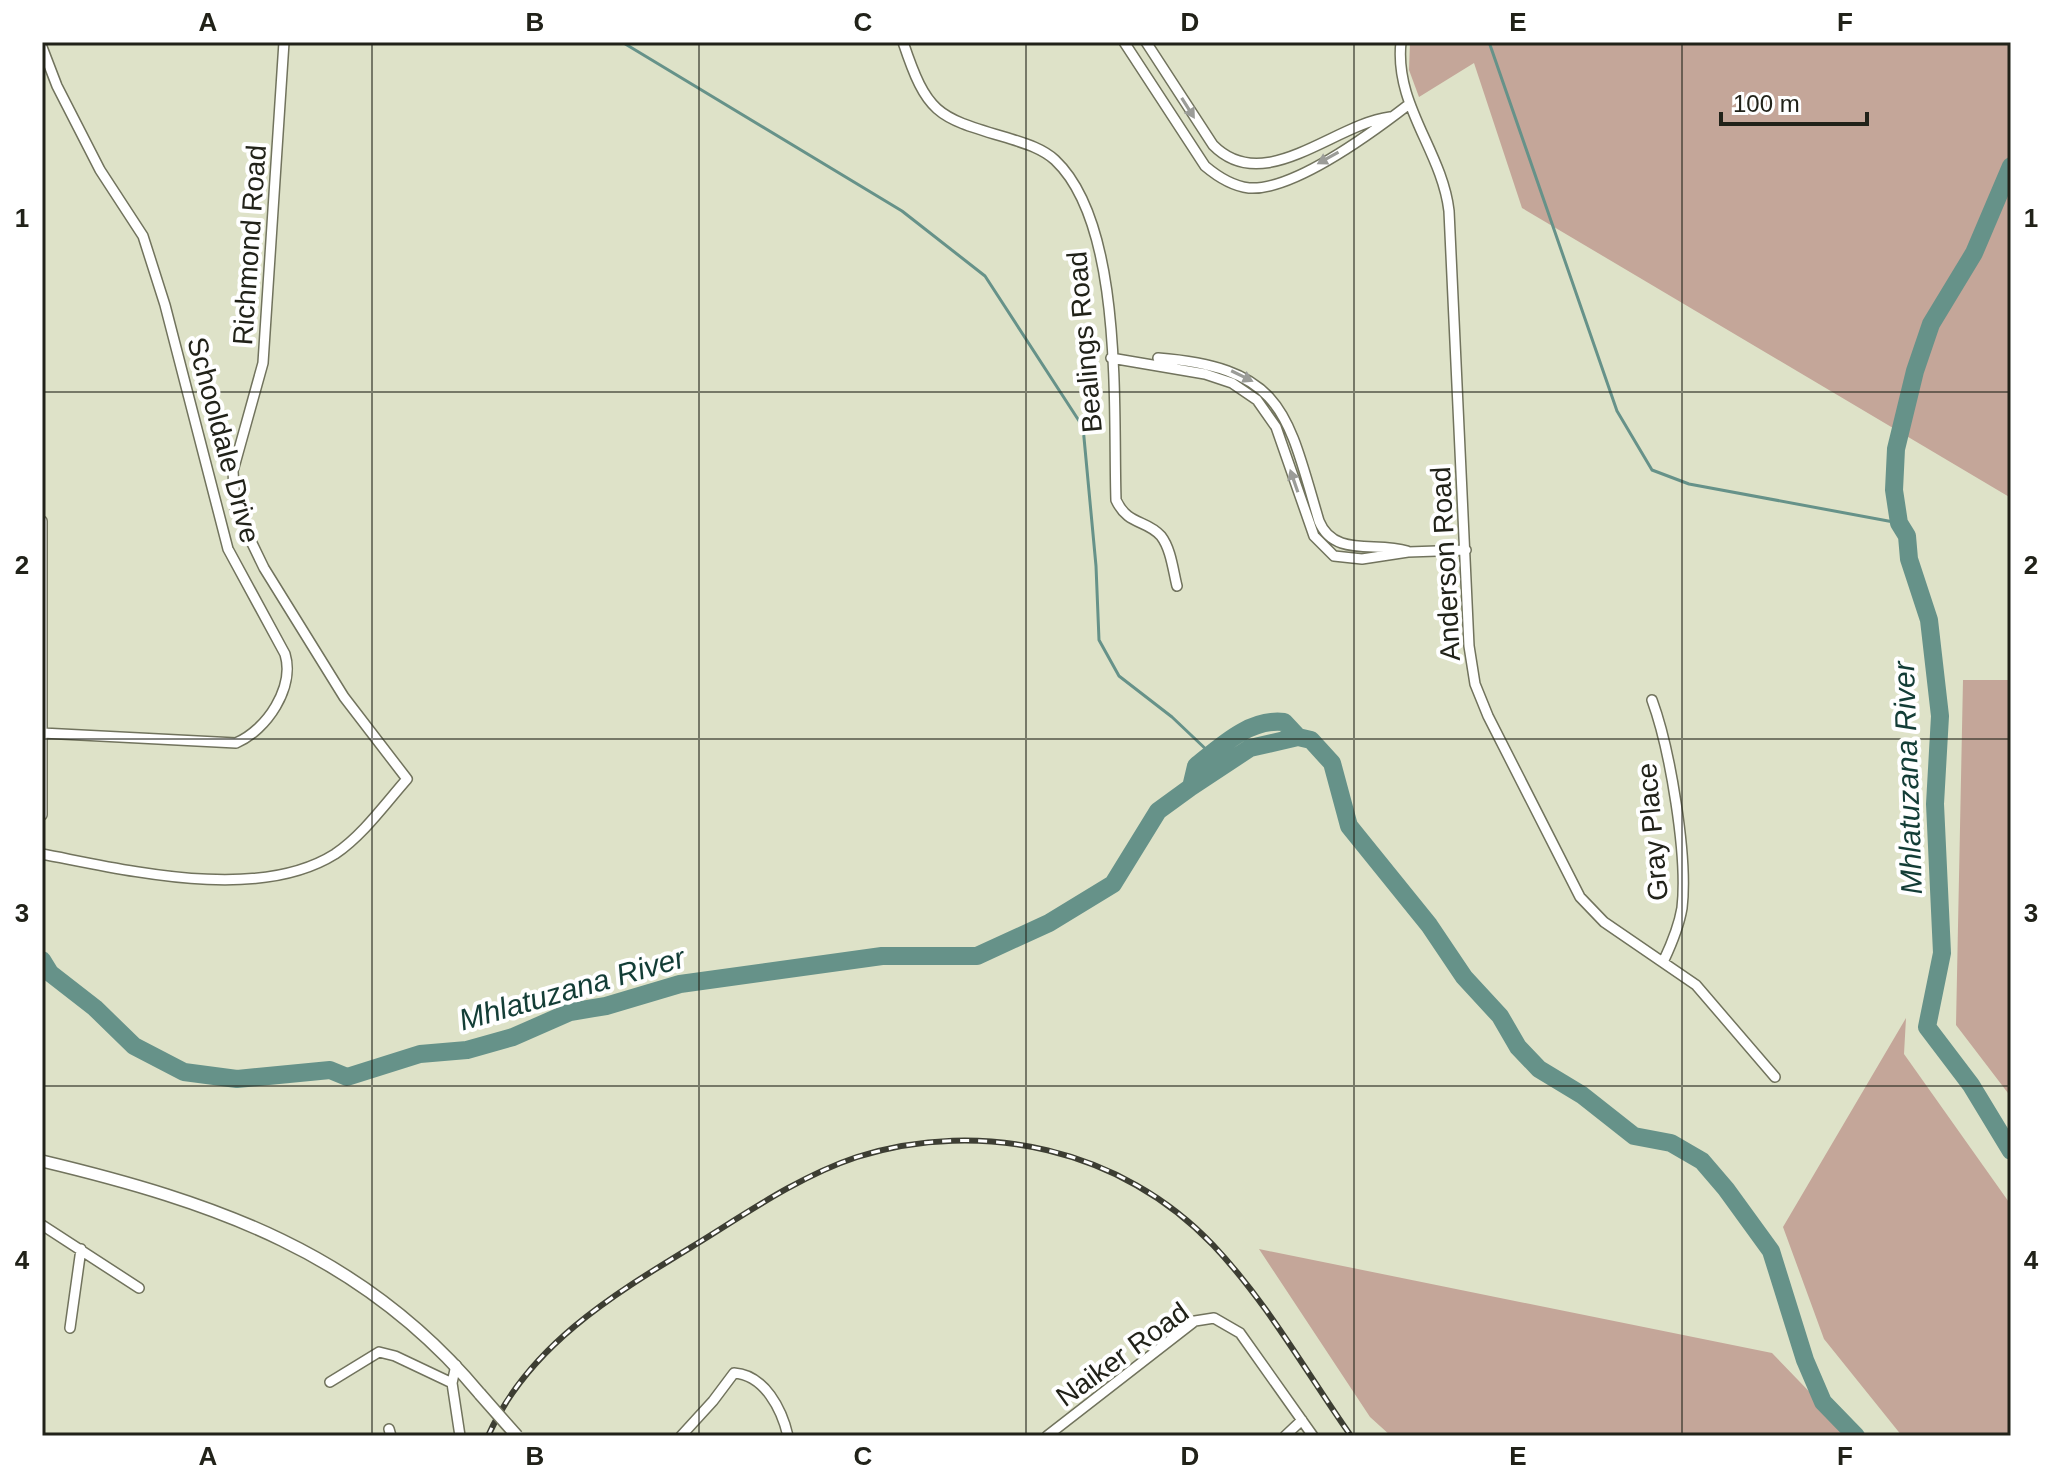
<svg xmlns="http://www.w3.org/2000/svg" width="2053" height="1478" viewBox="0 0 2053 1478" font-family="Arial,sans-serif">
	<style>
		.green { fill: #c4a699 }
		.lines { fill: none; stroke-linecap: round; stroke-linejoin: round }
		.stream { stroke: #669289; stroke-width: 3 }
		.river { stroke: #669289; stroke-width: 18 }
		.minor-casing { stroke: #71735d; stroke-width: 12 }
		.tertiary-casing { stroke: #71735d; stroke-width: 14 }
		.minor { stroke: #fff; stroke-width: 9 }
		.tertiary { stroke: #fff; stroke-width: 11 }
		.rail-casing { stroke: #3d3e33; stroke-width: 6 }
		.rail { stroke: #fff; stroke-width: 3; stroke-dasharray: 9; stroke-linecap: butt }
		.tertiary-bridge-casing { stroke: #71735d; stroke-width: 14; stroke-linecap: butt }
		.tertiary-bridge { stroke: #fff; stroke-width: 11 }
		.oneway { fill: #9b9c98 }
		.grid { fill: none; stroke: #212219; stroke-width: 2; stroke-opacity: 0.55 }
		.labels { text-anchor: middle; stroke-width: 8; stroke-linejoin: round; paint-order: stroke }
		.street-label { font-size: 28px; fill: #212219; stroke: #fff }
		.water-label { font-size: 30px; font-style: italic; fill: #133d36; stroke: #fff }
		.neatline { fill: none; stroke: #212219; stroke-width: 3 }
		.grid-label { font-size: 26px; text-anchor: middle; font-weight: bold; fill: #212219 }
	</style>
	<rect width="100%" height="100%" fill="#dee2c8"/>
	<path class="green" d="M1410,42H2011V498L1522,208L1474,63L1419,97L1409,70Z
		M1963,680H2011V1097L1956,1025Z
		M1906,1018L1904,1054L2011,1205V1436H1902L1824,1339L1783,1227Z
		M1259,1249L1772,1353L1852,1436H1391L1370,1417Z"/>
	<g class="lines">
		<path class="stream" d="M622,42L902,211L985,276L1083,427L1096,566L1099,640L1119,676L1172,717L1211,754
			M1489,42L1617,411L1652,470L1689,484L1899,523"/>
		<path class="river" d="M2011,166L1974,253L1931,324L1915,371L1896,449L1894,490L1899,523L1907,536L1909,559L1929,620L1940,716L1935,804L1942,953L1927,1027L1971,1085L2011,1151
			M1191,787L1250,748L1298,737
			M42,960L50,973L95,1008L134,1046L184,1072L237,1079L330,1070L347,1077L420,1054L467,1050L513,1037L570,1012L606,1006L680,984L882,956H977L1049,923L1113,884L1158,811L1191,787L1196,766C1221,746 1250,718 1284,722L1298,737L1311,740L1332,763L1349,826L1429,925L1464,977L1500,1016L1518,1047L1539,1069L1582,1095L1634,1136L1671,1143L1702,1161L1726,1189L1771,1251L1805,1360L1823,1402L1856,1436"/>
		<g class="minor-casing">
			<path id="minor" d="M903,42C928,117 938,117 1011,139C1027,144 1043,149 1055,160C1124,225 1113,409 1116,500C1128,526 1146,519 1161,536C1171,549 1173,570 1177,586
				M1124,42L1205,166C1218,177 1232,186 1249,188C1294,191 1373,132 1408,105
				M1146,42L1213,145C1264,197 1334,124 1390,117
				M1401,42C1394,105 1442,151 1449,211L1469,646L1475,684L1488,716L1580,897L1604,922L1696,985L1775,1077
				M42,47L57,86L100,170L143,236L165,305L228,549L285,654C295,687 267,730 236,743L42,733
				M1111,358L1205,374L1232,383L1257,400L1276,427L1314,536L1334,556L1362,559L1408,552L1466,550
				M1158,358C1284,368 1287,413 1319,521C1334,558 1376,541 1407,551
				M42,521V815
				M1652,700C1670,749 1688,856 1682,908C1679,926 1672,943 1664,960
				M42,854C127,870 257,903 335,854C363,835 385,804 407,779L344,697L264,568L235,508L233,471L263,363L284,42
				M42,1225L139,1288
				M70,1328L81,1249
				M330,1382L379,1352L395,1356L452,1383L456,1365
				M452,1383L460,1436
				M389,1429L391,1436
				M681,1436L713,1401L734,1373C765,1375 782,1410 788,1436
				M1047,1436L1195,1321L1214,1318L1240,1333L1313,1436
				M1285,1436L1302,1420"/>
		</g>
		<g class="tertiary-casing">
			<path id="tertiary" d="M42,1161C214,1202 363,1253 480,1394"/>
		</g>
		<use href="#minor" class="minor"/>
		<use href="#tertiary" class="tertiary"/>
		<g class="rail-casing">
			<path id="rail" d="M488,1436C529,1344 616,1293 698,1243C748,1212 800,1176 857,1157C982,1118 1122,1149 1213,1245C1267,1302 1306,1372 1351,1436"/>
		</g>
		<use href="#rail" class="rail"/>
		<g class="tertiary-bridge-casing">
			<path id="tertiary-bridge" d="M480,1394L517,1436"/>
		</g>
		<use href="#tertiary-bridge" class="tertiary-bridge"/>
	</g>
	<defs><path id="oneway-solid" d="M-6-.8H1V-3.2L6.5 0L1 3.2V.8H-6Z" transform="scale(2)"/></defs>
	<g class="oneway">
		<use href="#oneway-solid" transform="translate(1188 108) rotate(58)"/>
		<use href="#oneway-solid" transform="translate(1328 158) rotate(151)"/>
		<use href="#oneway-solid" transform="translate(1242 376) rotate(26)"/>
		<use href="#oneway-solid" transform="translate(1294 481) rotate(-109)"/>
	</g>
	<path class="grid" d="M372,42V1436M699,42V1436M1026,42V1436M1354,42V1436M1682,42V1436M42,392H2011M42,739H2011M42,1086H2011"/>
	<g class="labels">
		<g class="street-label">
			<text transform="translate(249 245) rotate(-86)" y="10">Richmond Road</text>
			<text transform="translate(1084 342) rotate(-95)" y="10">Bealings Road</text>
			<text transform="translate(224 440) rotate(75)" y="10">Schooldale Drive</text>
			<text transform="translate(1445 564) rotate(-93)" y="10">Anderson Road</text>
			<text transform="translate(1652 832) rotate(-95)" y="10">Gray Place</text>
			<text transform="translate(1122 1354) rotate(-36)" y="10">Naiker Road</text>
		</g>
		<g class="water-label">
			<text transform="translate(1908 778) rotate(-92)" y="10">Mhlatuzana River</text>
			<text transform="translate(572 989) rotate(-16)" y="10">Mhlatuzana River</text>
		</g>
	</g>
	<rect width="2053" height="1478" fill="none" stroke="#ffffff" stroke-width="88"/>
	<path d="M1721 112v12h146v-12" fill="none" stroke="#212219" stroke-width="4"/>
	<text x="1733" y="112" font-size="24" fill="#212219" stroke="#ffffff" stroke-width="6" paint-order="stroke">100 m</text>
	<rect x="44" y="44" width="1965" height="1390" class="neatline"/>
	<g class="grid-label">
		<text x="208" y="31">A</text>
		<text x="535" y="31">B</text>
		<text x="863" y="31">C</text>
		<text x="1190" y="31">D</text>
		<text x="1518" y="31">E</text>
		<text x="1845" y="31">F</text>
		<text x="22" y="227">1</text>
		<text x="2031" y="227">1</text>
		<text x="22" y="574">2</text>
		<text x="2031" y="574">2</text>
		<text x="22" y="922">3</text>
		<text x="2031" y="922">3</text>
		<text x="22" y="1269">4</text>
		<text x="2031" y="1269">4</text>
		<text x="208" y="1465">A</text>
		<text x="535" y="1465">B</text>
		<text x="863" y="1465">C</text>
		<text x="1190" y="1465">D</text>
		<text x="1518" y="1465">E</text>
		<text x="1845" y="1465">F</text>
	</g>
</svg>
